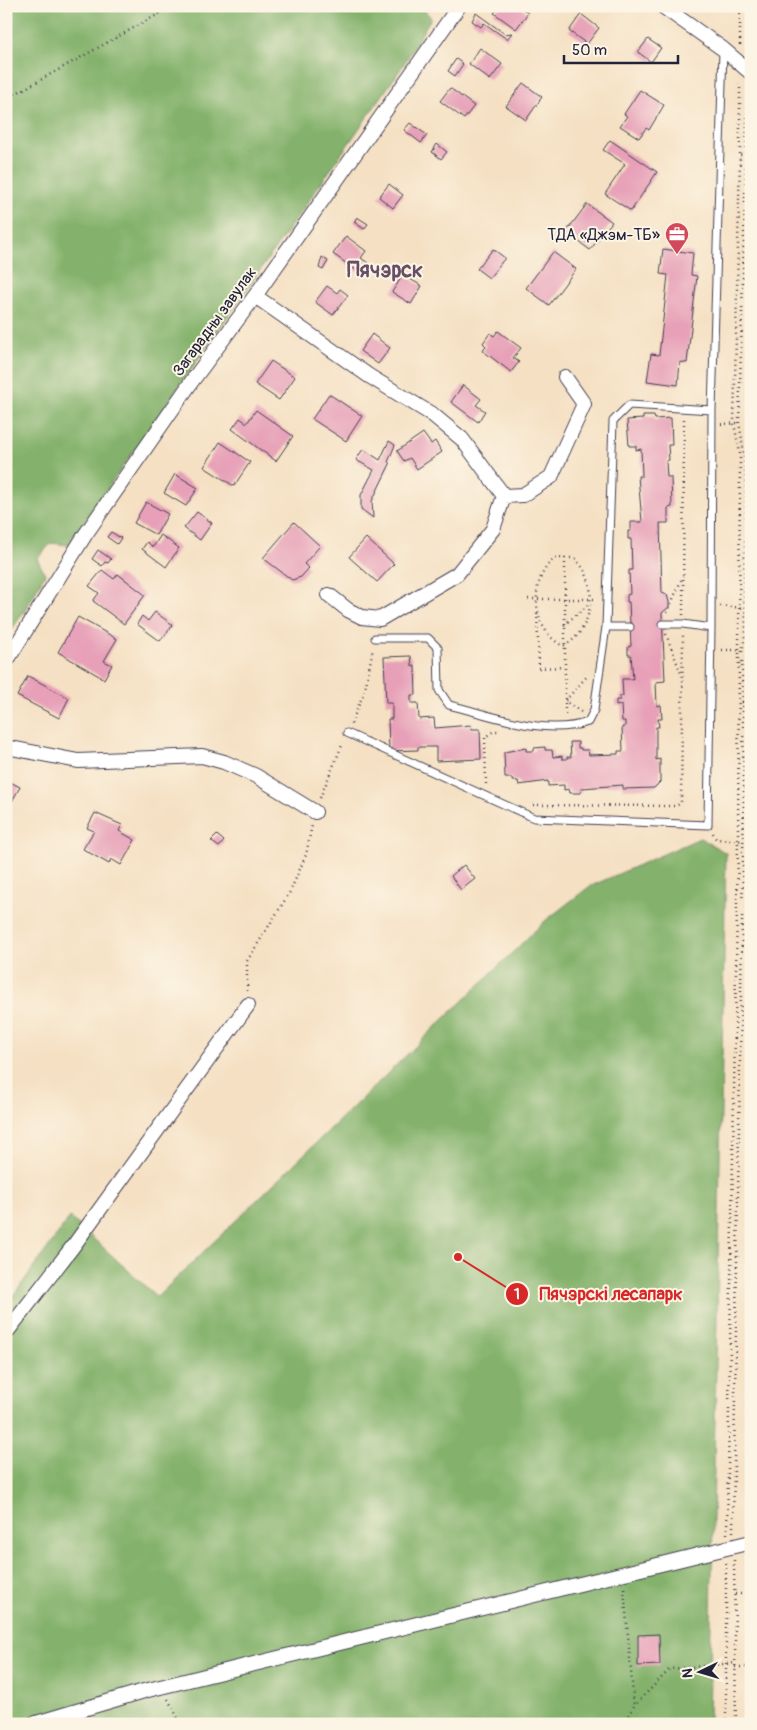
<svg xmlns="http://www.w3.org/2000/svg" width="757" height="1730" viewBox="0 0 757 1730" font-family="Pangolin,sans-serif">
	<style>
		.forest { fill: #84b26c; stroke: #536a54 }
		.building { fill: #e7a0b8 }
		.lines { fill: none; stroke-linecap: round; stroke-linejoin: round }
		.service-casing { stroke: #423e4f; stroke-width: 9 }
		.minor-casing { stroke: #423e4f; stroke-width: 16 }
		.path { stroke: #423e4f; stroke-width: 2.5; stroke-dasharray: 1 4; stroke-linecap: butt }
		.service { stroke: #fff; stroke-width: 7 }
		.minor { stroke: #fff; stroke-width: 14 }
		.labels { text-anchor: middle; stroke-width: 4; stroke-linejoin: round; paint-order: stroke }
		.poi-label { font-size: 16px; fill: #22223b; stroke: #fcf5e5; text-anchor: end }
		.street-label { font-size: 16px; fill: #22223b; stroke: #fcf5e5 }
		.district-label { font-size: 21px; font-weight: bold; fill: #674e67; stroke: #fcf5e5 }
		.leader { fill: none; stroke: #d62828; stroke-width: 2 }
		.callout-dot { fill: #d62828; stroke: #fcf5e5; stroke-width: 2 }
		.mark-label { font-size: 15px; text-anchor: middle; font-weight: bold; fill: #fff }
		.callout-label { font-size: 18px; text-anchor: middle; font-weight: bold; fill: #d62828; stroke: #fcf5e5; stroke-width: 4; stroke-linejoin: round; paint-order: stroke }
	</style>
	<rect width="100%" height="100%" fill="#fcf5e5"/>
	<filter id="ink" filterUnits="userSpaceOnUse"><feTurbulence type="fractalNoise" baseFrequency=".02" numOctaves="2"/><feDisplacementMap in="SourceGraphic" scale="10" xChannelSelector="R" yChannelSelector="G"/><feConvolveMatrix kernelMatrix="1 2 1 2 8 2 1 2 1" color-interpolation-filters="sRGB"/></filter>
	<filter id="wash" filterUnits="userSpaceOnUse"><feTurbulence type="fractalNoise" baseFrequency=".0096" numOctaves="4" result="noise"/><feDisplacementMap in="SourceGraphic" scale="20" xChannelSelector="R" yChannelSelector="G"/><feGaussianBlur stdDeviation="1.12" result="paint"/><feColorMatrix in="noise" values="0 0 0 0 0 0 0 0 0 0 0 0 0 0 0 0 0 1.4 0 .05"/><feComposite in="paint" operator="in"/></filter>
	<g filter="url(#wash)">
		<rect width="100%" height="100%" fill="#f5e0c3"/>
		<path class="forest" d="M6,6H421L431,18L400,70L68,545L51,543L37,559L45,574L27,607L6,638Z
			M700,838L726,853L709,1724H6V1306L70,1217L157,1297L545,921L589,887Z"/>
		<g id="blocks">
			<path class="building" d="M500,6H519L528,13L516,29L494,13Z
				M476,13L505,34L512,33L507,39L484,23L481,27L472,21Z
				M581,14L599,28L587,44L569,31Z
				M648,39L661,48L651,62L638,52Z
				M480,48L502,64L490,80L469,64Z
				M456,59L463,64L455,76L448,71Z
				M523,83L542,97L526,120L506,106Z
				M450,88L474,106L464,119L440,101Z
				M640,90L664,105L649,130L646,128L639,138L620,126L627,116L624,114Z
				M410,123L427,135L421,143L404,130Z
				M610,140L657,172L631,211L605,194L625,164L603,150Z
				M437,144L447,152L441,159L432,152Z
				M389,184L403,195L393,208L379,197Z
				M587,204L612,222L590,250L566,232Z
				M357,217L368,224L364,229L354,222Z
				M346,236L366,251L361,258L368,263L360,273L333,254Z
				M493,249L505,258L489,278L477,269Z
				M663,249L693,253L691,275L697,276L687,363L680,362L678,385L647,381L651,354L659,355L668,275L660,274Z
				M553,252L576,269L549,305L526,288Z
				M322,257L328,261L323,270L319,268Z
				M403,275L422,286L411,304L392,292Z
				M327,286L337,293L340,289L348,295L333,315L315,302Z
				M498,331L521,348L513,358L519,362L511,372L483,351L486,346L483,343L490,333L494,336Z
				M372,334L390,348L378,364L360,351Z
				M271,361L295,377L279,400L255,384Z
				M463,385L481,399L476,405L485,411L478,422L451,402Z
				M329,394L362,416L346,441L312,419Z
				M256,410L293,436L276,461L232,429L240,418L247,423Z
				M643,416H654L655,419L671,418L672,445H668L669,460L666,461L667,477H671L672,507L668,508V523H660L662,593L667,595L669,602V607L662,613L665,681L656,682L657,706L661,705L662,719H658L659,727H656V760L660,759V782L654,788L623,789V785L582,788L581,793H570L569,789L564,790V785L548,786V781L519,785L518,781H512V778H505L504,752L526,748V751H534V748L545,747V750H552L553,757L562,756V759H567V757H571L570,742H578V748H581V750H588L589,755L618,754V751H623L622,727H625V721H622L621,705L616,706V700H620V696H623L622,679H633L631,655H628V647L631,646L629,602H627V595L630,594L629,570H632L631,539H628V531H631V522H642L638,476H642L641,449L636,450V446H629L627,420L643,419Z
				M423,433L431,444L435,441L442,452L417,469L410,458L404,461L397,451Z
				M389,441L395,445L388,462L390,464L372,501L373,518L361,509V495L374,470L356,460L363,449L380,460Z
				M220,442L250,462L234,486L204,467Z
				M175,474L198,488L186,506L164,493Z
				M146,502L168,514L156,535L134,523Z
				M197,512L212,523L200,540L184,528Z
				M294,522L320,546L304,564L309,568L301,577L292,580L263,558Z
				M111,532L121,538L117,544L107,537Z
				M161,535L179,548L166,567L142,549L147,542L153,547Z
				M366,538L394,564L377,582L349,557Z
				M98,550L111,559L108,563L105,562L102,566L92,559Z
				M102,570L114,579L118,574L145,595L124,624L93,601L99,593L89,586Z
				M155,612L173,625L160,641L137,624L142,616L148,621Z
				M78,617L117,639L104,661L112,665L104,679L58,652Z
				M411,656L412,666H415L416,695H411V703H418L419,719L434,718L435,728L471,725L472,729H480L481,759L436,761V747H418V750L389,751L388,719H392V703H386L384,657Z
				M28,676L69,698L59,718L17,696Z
				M6,780L20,787L6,812Z
				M95,813L122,825L119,831L135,840L121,865L111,859L109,864L83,849L94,831L87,828Z
				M217,835L224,841L219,847L211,841Z
				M464,865L475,879L461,890L451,876Z
				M659,1634L660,1665L638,1666V1635Z"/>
		</g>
	</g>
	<g filter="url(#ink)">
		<use href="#blocks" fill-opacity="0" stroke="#423e4f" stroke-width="1"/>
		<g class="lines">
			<g class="service-casing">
				<path id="service" d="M662,624H683L711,628L712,410L723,50
					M606,627H630
					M375,638H428L438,648L439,690L449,705C491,715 545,737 588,722L594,710L606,627L613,421L629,405L712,410
					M347,733L534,818L708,825L711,628"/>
			</g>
			<g class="minor-casing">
				<path id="minor" d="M662,6L723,49L751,73
					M255,296L369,376L433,415L462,439L504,496L523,495L551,477L584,404L565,377
					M329,595L348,610L362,617L380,619L457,574L493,529L504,496
					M6,662L85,535L192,381L255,296L459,6
					M6,747L78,761L202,756L224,762L256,776L315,812
					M6,1333L74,1245L248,1005
					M33,1724L144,1691L751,1542"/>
			</g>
			<path class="path" d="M740,45V6
				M749,52V6
				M740,83V155
				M6,99L173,6
				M721,424L739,423
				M555,558H574C578,562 582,566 584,570C598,594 589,635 563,646C531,630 528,579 555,558Z
				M565,558V717
				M528,599H596
				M720,606L744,608
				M537,613L539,668L564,667
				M667,613L683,576
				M683,615L684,418
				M564,625L589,604
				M666,634L682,676
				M722,650H739
				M742,702L751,703
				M581,712L565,701L588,675
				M351,724L365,690L373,648
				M486,784L485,737L494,731H501
				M745,789L751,783
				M320,798L343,743
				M533,805L676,806L681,803L683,635
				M713,833L716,839L743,841
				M247,991V961L290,892L306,855L312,825
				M733,1532L744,789L742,650C749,629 744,607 744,585C745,532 750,476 739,423L748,87
				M727,1534L738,840L740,453L734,424L740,155H746
				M734,1560L736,1724
				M624,1588L634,1706
				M735,1594H751
				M735,1667H751
				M168,1699L181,1724
				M623,1724L634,1706L670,1669L735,1663
				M726,1724V1562"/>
			<use href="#service" class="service"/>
			<use href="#minor" class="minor"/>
		</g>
	</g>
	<defs>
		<g id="office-pin" transform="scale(1.25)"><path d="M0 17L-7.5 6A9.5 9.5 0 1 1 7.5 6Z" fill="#d1495b" stroke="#fcf5e5"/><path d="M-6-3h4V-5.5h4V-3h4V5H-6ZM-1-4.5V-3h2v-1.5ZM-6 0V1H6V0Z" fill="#fff"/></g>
	</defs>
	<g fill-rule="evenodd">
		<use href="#office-pin" x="677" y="234"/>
	</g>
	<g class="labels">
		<g class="poi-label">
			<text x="660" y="240">ТДА «Джэм-ТБ»</text>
		</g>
		<g class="street-label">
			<text transform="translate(214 321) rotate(-54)" y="6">Загарадны завулак</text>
		</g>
		<g class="district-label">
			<text x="385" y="277">Пячэрск</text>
		</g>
	</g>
	<path class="leader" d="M458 1257L517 1294"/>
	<g class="callout-dot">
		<circle cx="458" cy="1257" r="5"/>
		<circle cx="517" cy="1294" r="12"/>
	</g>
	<g class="mark-label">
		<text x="517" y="1299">1</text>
	</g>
	<g class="callout-label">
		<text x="611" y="1300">Пячэрскі лесапарк</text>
	</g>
	<rect width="757" height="1730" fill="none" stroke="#fcf5e5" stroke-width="25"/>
	<g transform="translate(700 1672) rotate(265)" stroke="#fcf5e5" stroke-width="4" paint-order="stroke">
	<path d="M0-4L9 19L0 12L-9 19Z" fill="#22223b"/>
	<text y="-8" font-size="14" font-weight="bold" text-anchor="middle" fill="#22223b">N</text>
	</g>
	<path d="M564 55v8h114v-8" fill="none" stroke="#22223b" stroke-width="2.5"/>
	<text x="572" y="55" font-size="15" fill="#22223b" stroke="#fcf5e5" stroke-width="4" paint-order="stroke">50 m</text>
</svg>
